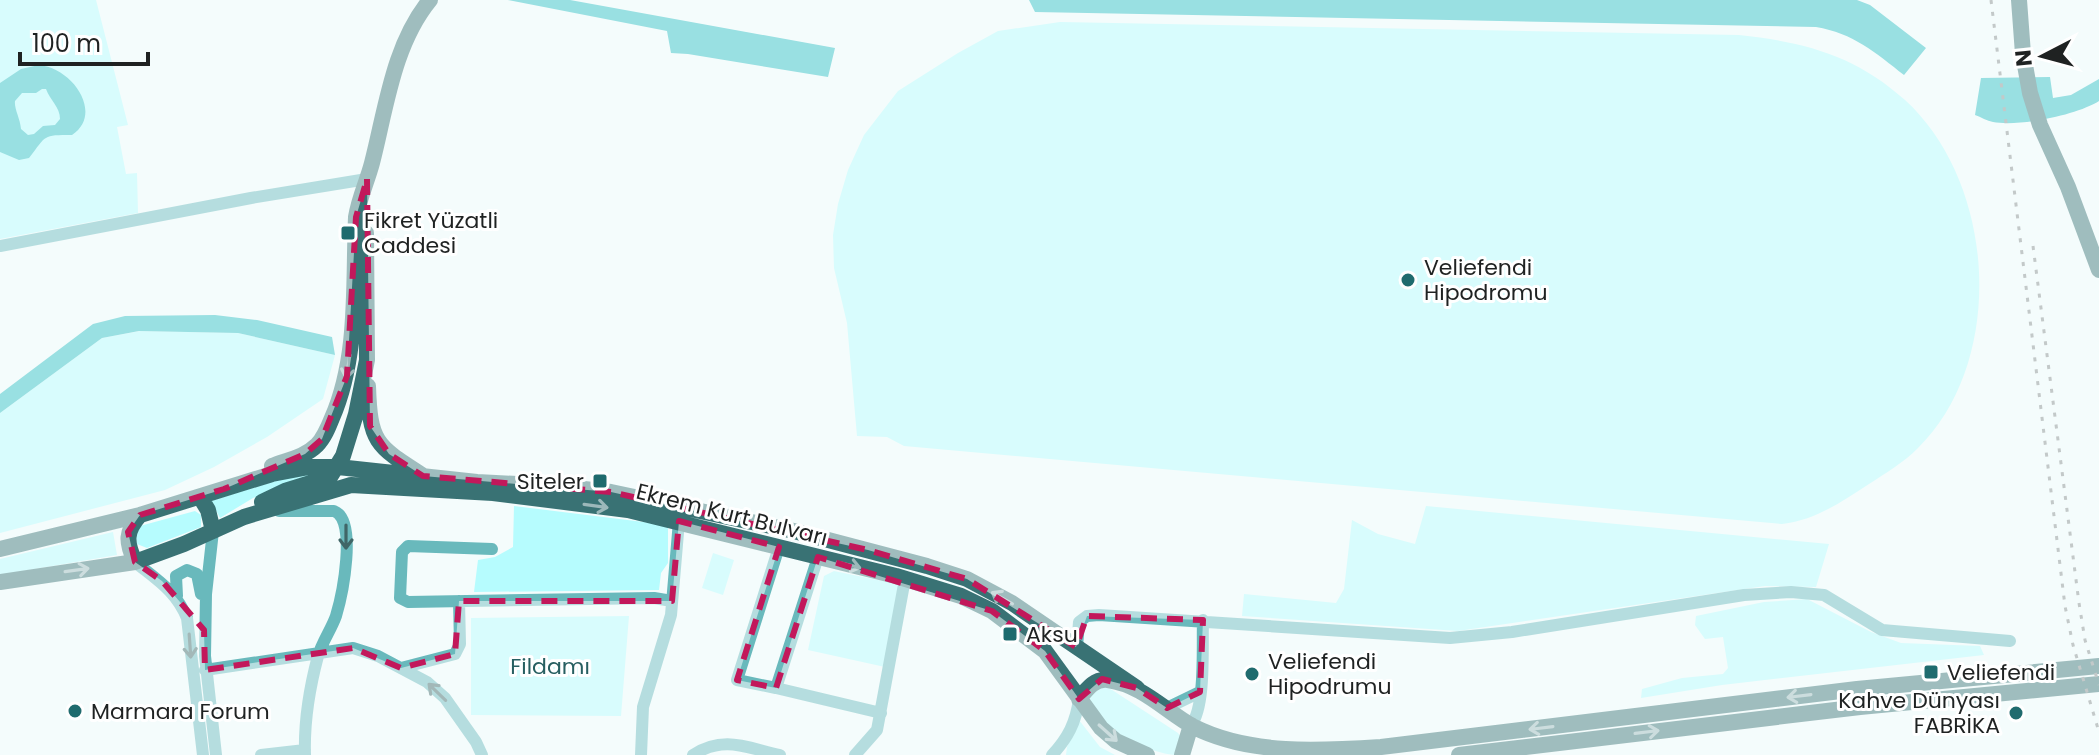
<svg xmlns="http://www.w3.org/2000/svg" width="2099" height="755" viewBox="0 0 2099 755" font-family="Poppins,sans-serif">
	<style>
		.green { fill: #b6fcfe }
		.water { fill: #2abec3; fill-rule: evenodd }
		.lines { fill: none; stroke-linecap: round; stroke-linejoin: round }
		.minor { stroke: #69b9bc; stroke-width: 12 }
		.major { stroke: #397274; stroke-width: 16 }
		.rail { stroke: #878c8c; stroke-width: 3; stroke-dasharray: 4 8; stroke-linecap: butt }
		.oneway { stroke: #9cb8ba }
		.oneway2 { stroke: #406667 }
		.marked { fill: none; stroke: #c2185b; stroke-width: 6; stroke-dasharray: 16 10; stroke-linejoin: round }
		.poi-dot { fill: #1f6b6e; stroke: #fff; stroke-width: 3 }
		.labels { text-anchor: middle; stroke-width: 6; stroke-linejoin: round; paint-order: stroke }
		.poi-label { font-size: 22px; fill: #1f2222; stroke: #fff; text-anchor: start }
		.street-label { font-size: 22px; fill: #1f2222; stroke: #fff }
		.park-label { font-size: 22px; fill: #275f61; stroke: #fff }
	</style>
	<rect width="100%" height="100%" fill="#f4fcfc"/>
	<path class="green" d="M0,0H96L128,125L117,127L126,174L137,173L138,213L0,239Z
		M1060,22L1739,35C1804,42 1855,55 1905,100C1996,183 2007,360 1918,448C1903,463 1886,473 1869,484C1841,502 1816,520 1782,524L904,446L887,437L857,436L847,323L834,268L833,235L838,204L848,170L864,135L898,91L958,53L998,31Z
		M140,331L238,333L335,355L323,399L267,437L214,467L165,490L0,533V413L102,338Z
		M324,472L253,498L220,518L211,501L287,477Z
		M514,506L668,525V563L661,573L659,590L474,592L478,560L495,557L513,547Z
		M1426,506L1829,544L1816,587L1765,586L1458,631L1242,616L1244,594L1336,603L1344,589L1352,520L1378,534L1415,544Z
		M195,511L201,515V527L147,548L137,544L135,532L140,526Z
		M113,532L117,555L0,575V559Z
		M713,553L734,560L723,595L702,588Z
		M834,571L902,585L885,667L808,650L824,576Z
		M1807,599L1871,632L1901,643L1980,646L1984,655L1722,685L1641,698L1642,689L1682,678L1723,674L1728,668L1723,637L1705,639L1695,625L1696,616L1764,602Z
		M629,616L621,716L471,715V618Z
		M1106,686L1178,733L1181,737L1176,755C1160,755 1120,739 1108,728C1100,721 1094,710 1088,701L1094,688Z
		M1079,720L1100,747L1115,755H1066L1067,747Z"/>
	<path class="water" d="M508,0H570L835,48L828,77L688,54L671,53L667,31Z
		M1029,0H1857L1870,5L1926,48L1904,75C1876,53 1853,33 1816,27L1035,12Z
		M39,65C73,68 104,114 72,135C42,135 47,135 29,158L19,160L0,152V83L21,69ZM42,89H46C50,100 60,107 60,119L55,125L43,126L34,134L28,135L21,129C20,118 14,109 15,101L22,93H36Z
		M2050,77L2053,98L2071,95L2099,79V101C2077,115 2019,127 1993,122C1987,121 1981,117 1975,115L1981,78Z
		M215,315L257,320L332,337L335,355L238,333L139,331L102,338L0,413V394L93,324L125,316Z"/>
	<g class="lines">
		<path class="minor" d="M0,246L251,198L367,179
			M279,511H334C358,520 342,596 336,616C331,630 322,642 318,656C310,686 304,724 305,755
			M213,531L206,594L205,656L216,755
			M492,549L408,546L402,552L400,598L408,602L654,598L672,601
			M818,557L776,688L881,713
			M135,562C157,580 176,591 187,618L203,755
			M177,596L176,576L187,570L197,574L201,594
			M1077,647L1079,622L1087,616L1099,615L1450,638L1512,632L1744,595L1791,592L1824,595L1882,630L2010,641
			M401,668L455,654L460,644L459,601
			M205,670L353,648L378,656L427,682L445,698L476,742L482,755
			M776,688L737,680L779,547
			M1167,708L1200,692
			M1191,725C1206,707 1202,645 1203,620
			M261,755L305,750
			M641,755L643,707L671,615L679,521
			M693,755C724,735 747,748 780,755
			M855,755L877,730L905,579
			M1052,755C1068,738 1076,722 1079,699"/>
		<path class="major" d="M2019,0L2023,54L2030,93L2040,125L2068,187L2099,270
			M368,386C370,442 375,445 422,475
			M272,466C287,460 305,457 317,445C324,438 328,428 332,418C359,356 353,284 356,217C359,198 367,182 372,163C386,109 393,45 430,0
			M200,497L208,510L213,531
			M262,502L285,491L330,477L343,456L356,414L367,360L366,233
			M0,549L140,515L272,474L309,467H338L477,482L557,486L611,492L794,531L927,566L967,579L1012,603L1137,688
			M135,562C126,542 125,532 140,515
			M0,582L135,562L184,544L244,517L351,485L493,493L628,510L896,576L961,596L992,611L1045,651L1101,728L1116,741L1147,755
			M1079,699C1087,689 1095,678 1108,680C1143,685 1165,711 1194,727C1250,755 1319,751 1381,747L1857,689L2099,666
			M1182,755L1191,725
			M1459,755L1860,707L2099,684"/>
		<path class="rail" d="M1991,0L2065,606L2073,645L2099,732
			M2033,246L2079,603L2085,640L2099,685"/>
	</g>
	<defs><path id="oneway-shaft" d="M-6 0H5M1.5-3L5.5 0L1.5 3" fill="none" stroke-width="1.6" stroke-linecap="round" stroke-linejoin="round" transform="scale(2)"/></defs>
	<g class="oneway">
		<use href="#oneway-shaft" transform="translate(348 367) rotate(99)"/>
		<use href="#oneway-shaft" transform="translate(596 506) rotate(8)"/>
		<use href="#oneway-shaft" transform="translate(849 565) rotate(14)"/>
		<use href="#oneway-shaft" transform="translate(77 570) rotate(-8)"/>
		<use href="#oneway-shaft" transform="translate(1002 598) rotate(-151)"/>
		<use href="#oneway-shaft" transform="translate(1799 696) rotate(173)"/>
		<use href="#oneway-shaft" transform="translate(1541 728) rotate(173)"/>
		<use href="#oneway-shaft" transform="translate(1647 732) rotate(-7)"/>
		<use href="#oneway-shaft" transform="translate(1108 733) rotate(42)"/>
	</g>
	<g class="oneway2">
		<use href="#oneway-shaft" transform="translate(346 537) rotate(90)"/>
		<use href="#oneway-shaft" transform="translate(190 646) rotate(86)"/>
		<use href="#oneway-shaft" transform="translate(437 692) rotate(-136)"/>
	</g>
	<path d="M0 0H2099V755H0ZM367,179L370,426L389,454L423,476L611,492L868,550L967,579L1076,647L1087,616L1203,620L1200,692L1167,708L1137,688L1102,679L1079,699L1045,651L992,611L818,557L776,688L737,680L779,547L679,521L672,601H459L455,654L401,668L353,648L205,670L204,630L162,581L135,562L128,532L140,515L224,489L305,454L322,439L347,376L356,217Z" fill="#f4fcfc" fill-opacity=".55" fill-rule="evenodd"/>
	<path class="marked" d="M367,179L370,426L389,454L423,476L611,492L868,550L967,579L1076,647L1087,616L1203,620L1200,692L1167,708L1137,688L1102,679L1079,699L1045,651L992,611L818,557L776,688L737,680L779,547L679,521L672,601H459L455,654L401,668L353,648L205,670L204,630L162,581L135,562L128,532L140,515L224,489L305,454L322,439L347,376L356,217Z"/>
	<g class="poi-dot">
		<rect x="340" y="225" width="16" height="16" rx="4"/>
		<circle cx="1408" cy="280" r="8"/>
		<rect x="592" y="473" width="16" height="16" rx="4"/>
		<rect x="1002" y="626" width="16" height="16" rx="4"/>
		<rect x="1923" y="664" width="16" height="16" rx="4"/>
		<circle cx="1252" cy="674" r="8"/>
		<circle cx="75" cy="711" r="8"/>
		<circle cx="2016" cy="713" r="8"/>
	</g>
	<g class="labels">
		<g class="poi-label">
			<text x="364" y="228">Fikret Yüzatli<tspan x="364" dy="25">Caddesi</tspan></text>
			<text x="1424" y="275">Veliefendi<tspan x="1424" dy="25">Hipodromu</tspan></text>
			<text x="584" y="489" text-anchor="end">Siteler</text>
			<text x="1026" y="642">Aksu</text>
			<text x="1268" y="669">Veliefendi<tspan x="1268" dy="25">Hipodrumu</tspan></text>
			<text x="1947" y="680">Veliefendi</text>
			<text x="2000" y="708" text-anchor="end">Kahve Dünyası<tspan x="2000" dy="25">FABRİKA</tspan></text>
			<text x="91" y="719">Marmara Forum</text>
		</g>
		<g class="street-label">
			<text transform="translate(732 514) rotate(14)" y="8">Ekrem Kurt Bulvarı</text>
		</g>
		<g class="park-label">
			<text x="550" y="674">Fildamı</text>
		</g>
	</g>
	<g transform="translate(2043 56) rotate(264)" stroke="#ffffff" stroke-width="6" paint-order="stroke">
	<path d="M0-6L14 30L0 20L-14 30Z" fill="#1f2222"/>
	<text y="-12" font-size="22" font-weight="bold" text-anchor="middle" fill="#1f2222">N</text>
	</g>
	<path d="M20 52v12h128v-12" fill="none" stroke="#1f2222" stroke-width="4"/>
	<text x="32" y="52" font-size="24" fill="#1f2222" stroke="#ffffff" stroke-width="6" paint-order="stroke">100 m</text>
</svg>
